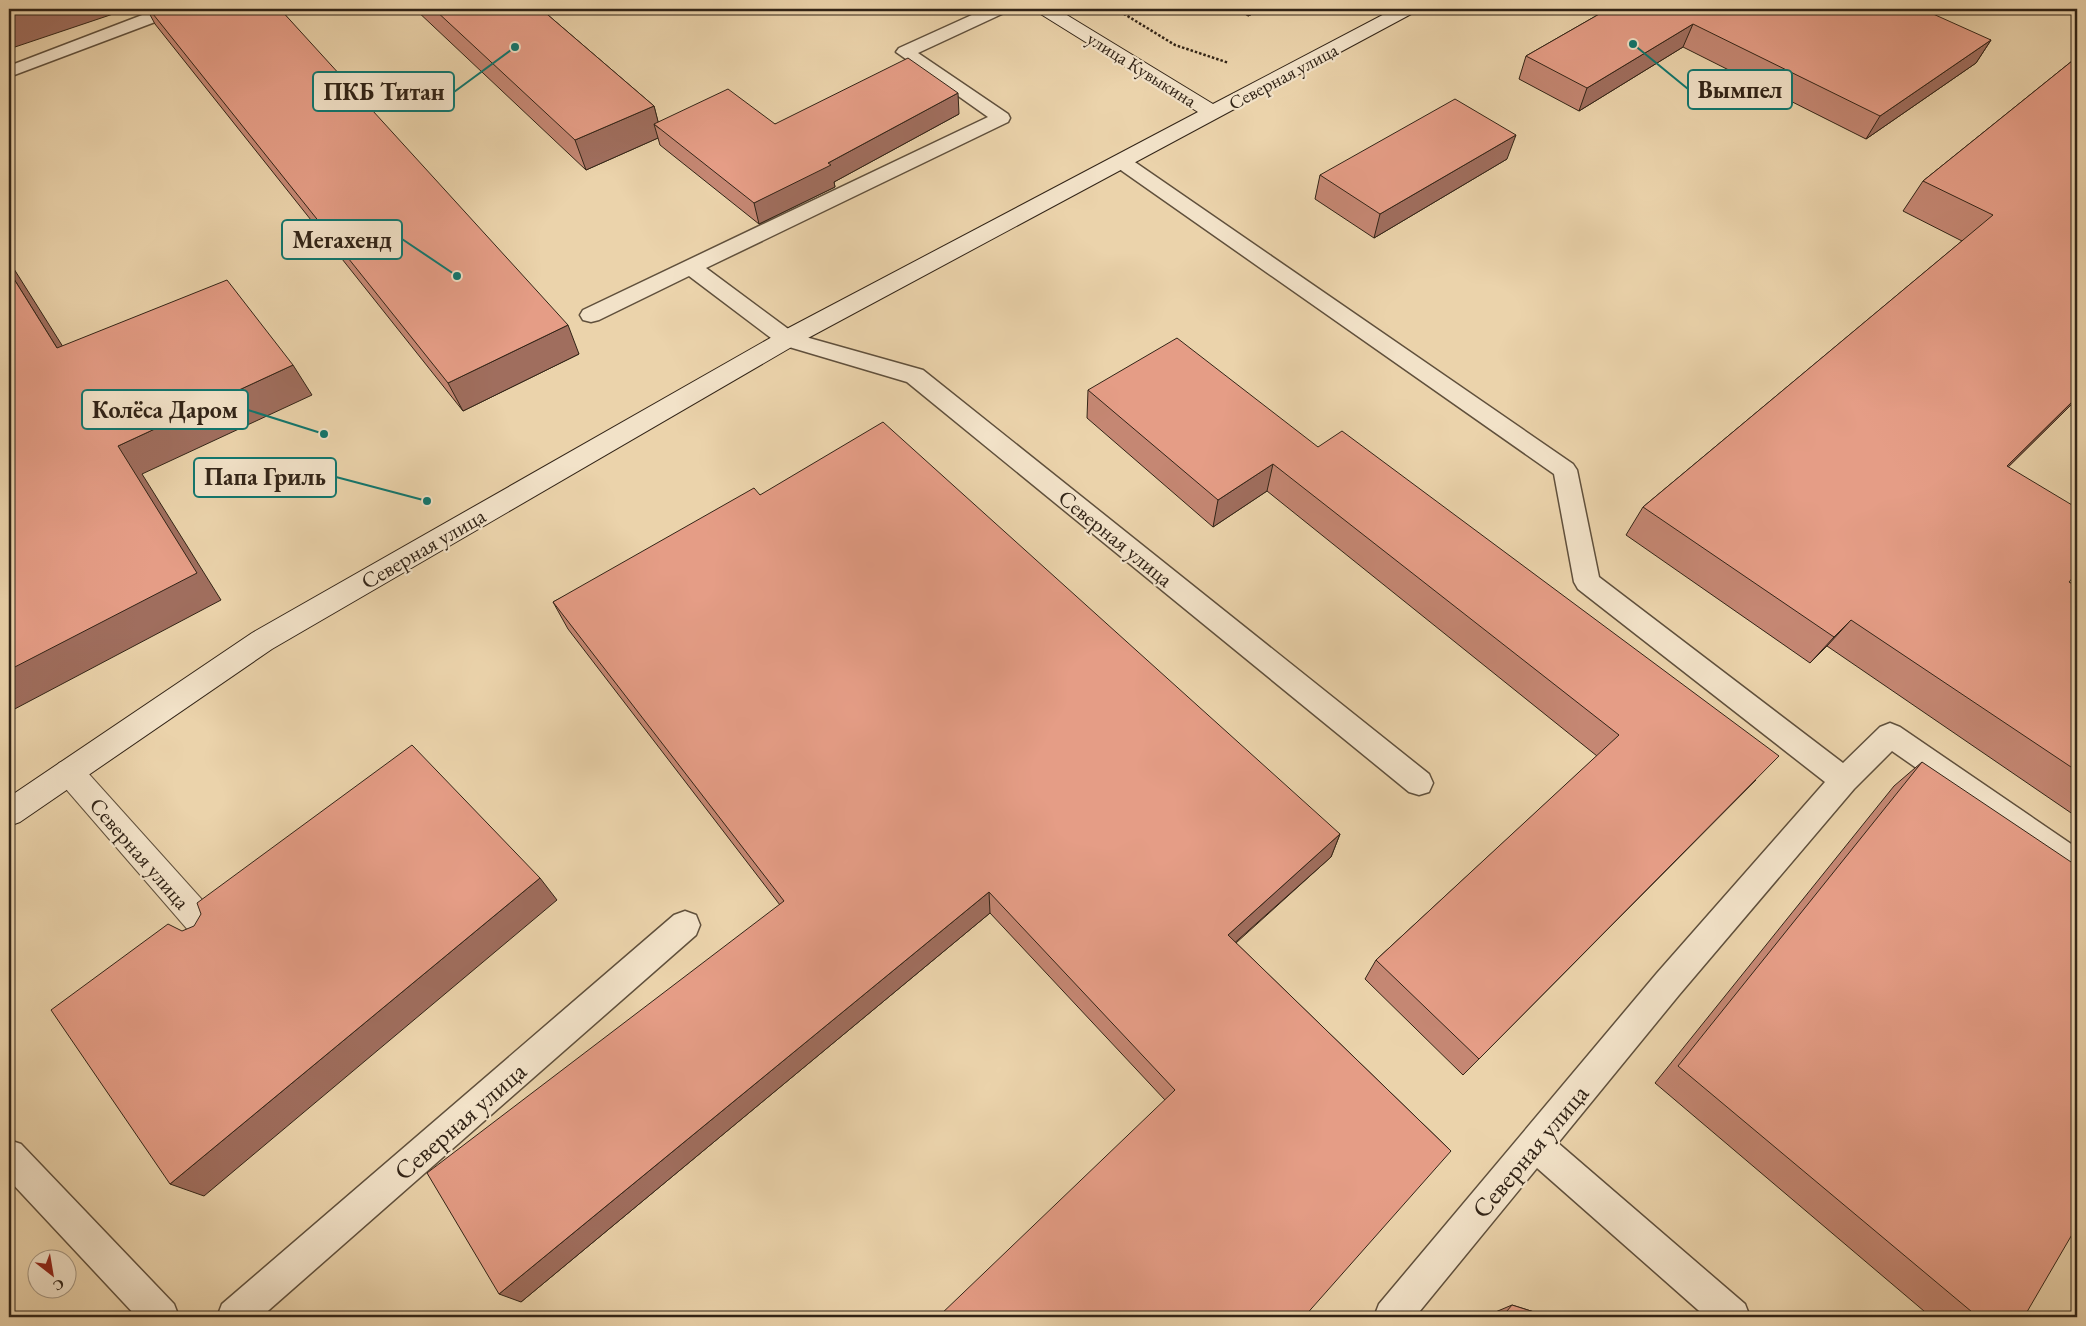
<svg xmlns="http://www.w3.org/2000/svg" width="2086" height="1326" viewBox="0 0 2086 1326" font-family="'EB Garamond',serif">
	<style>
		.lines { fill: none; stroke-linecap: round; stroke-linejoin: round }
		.lane-casing { stroke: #60503c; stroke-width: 3 }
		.street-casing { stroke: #60503c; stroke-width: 2 }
		.secondary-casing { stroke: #322417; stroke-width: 2 }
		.path { stroke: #322417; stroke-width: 2.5; stroke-dasharray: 2.5 2; stroke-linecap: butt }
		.lane { fill: #f2e2c8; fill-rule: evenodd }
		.street { fill: #f2e2c8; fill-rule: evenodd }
		.secondary { fill: #f2e2c8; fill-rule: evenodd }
		.wall { fill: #c58773; stroke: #322417 }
		.shaded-wall { fill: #a06e5e; stroke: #322417 }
		.building { fill: #e59d86; stroke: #322417 }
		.labels { text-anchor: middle; stroke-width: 4.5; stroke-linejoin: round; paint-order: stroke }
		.far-street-label { font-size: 19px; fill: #322417; stroke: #f2e2c8 }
		.street-label { font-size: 22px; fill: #322417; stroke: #f2e2c8 }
		.near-street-label { font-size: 26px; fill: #322417; stroke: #f2e2c8 }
		.leader { fill: none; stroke: #0f766e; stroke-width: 2 }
		.callout-dot { fill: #0f766e; stroke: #f2e2c8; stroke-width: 2 }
		.callout { fill: #f2e2c8; stroke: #0f766e; stroke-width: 2 }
		.callout-label { font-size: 24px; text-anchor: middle; font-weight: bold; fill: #322417 }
	</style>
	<rect width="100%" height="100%" fill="#ebd3ab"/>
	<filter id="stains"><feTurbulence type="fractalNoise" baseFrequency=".004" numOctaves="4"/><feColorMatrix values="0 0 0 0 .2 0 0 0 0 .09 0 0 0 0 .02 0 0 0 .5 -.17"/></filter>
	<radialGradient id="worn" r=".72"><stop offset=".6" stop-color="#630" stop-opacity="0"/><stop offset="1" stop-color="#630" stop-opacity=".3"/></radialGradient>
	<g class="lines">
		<g class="lane-casing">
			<path id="lane" d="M158,9H182L179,13L9,77V66Z
				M985,9H1007L1004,13L918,53L1008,114L1010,118L1008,122L706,268L795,334L923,370L1429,774L1433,783L1429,792L1419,795L1409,792L907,382L779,344L689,276L599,320L591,322L583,320L580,315L583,310L988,117L896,52L899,48Z
				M1122,156L1129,158L1573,464L1577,470L1599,577L1843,763L1880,727L1890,723L1900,727L2077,848V877L2067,873L1892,751L1854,789L1679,995L1558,1143L1745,1304L1750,1317H1706L1537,1168L1415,1317H1374L1379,1304L1657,973L1825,782L1578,589L1574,582L1554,474L1115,166L1112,162L1115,158Z
				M685,911L696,915L700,925L696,935L261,1317H217L222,1304L674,915Z
				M9,1140L21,1144L174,1304L179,1317H137L9,1180Z"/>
		</g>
		<g class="street-casing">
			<path id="street" d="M69,759L79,763L223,923L228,934L223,945L212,949L201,945L59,781L54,772L59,763Z"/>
		</g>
		<g class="secondary-casing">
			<path id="secondary" d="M1036,9H1057L1213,104L1394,9H1416L1413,13L795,345L272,649L20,822L9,826V797L252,633L779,333L1198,112L1039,13Z"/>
		</g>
		<path class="path" d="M1116,9L1175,45L1229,63"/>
		<use href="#lane" class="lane"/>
		<use href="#street" class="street"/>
		<use href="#secondary" class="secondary"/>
	</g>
	<path class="wall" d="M143,9H280L579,354L463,411L155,24L148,11L146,12Z
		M415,9H541L654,106L658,122L775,124L959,114L834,182L835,187L759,224L660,145L658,138L586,170Z
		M1236,9H1264L1248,16Z
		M1608,9L1991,40L1976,63L1866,139L1683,47L1579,111L1519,79L1526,56Z
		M2077,57V399L2008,467L2069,582L2077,587V817L1827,646L1810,663L1626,535L1643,507L1962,241L1903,211L1923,181Z
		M1507,159L1374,238L1315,199L1320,175Z
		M1088,390L1318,447L1756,780L1463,1075L1365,979L1376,960L1597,756L1267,491L1213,527L1087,418Z
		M760,495L1340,834L1331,857L1236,943L1451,1151L1165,1100L990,913L521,1302L780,905L568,629L553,602Z
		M1922,762L2024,1317H1931L1655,1083L1894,786Z
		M1512,1305L1550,1317H1490L1493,1313Z"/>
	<path class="shaded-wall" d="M20,9H128L9,49V13Z
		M1249,9H1264L1248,16Z
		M1693,24L1683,47L1579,111L1587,88Z
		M1991,40L1976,63L1866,139L1880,116Z
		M958,93L959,114L834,182L835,187L759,224L754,203Z
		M654,106L660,129L654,124L658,138L586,170L575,140Z
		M1516,135L1507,159L1374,238L1380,214Z
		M9,261L82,377L57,348L9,271Z
		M568,325L579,354L463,411L448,383Z
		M293,365L312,395L142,474L221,600L9,712V670L118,446Z
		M2077,397V399L1980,495L2007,466Z
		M1273,464L1267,491L1213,527L1218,500Z
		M1851,620L1827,646L1810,663L1834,637Z
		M1340,834L1331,857L1221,955L1228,935Z
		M540,878L557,900L204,1196L170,1184Z
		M989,892L990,913L521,1302L499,1294Z"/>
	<path class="building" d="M9,9H20L9,13Z
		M149,9H280L568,325L448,383Z
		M434,9H541L654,106L575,140Z
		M1608,9H1922L1991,40L1880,116L1693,24L1587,88L1526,56Z
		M2077,57V397L2007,466L2077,508V573L2069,582L2077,587V771L1851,620L1834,637L1643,507L1993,215L1923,181Z
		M908,58L958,93L828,163L831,165L754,203L654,124L728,89L775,124Z
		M1455,99L1516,135L1380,214L1320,175Z
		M9,271L57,348L227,280L293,365L118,446L197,573L9,670Z
		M1177,338L1318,447L1342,431L1779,756L1479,1059L1376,960L1619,735L1273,464L1218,500L1088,390Z
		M883,422L1340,834L1228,935L1451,1151L1304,1317H938L1175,1090L989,892L499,1294L427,1173L784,901L553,602L754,488L760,495Z
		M412,745L540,878L170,1184L51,1010L168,924L182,931L194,926L201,914L197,903Z
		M1922,762L2077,866V1226L2024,1317H1978L1678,1066Z
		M1512,1305L1550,1317H1502Z"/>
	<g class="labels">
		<g class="far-street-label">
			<text transform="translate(1142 69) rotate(32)" y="7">улица Кувыкина</text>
			<text transform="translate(1283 76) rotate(-28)" y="7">Северная улица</text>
		</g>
		<g class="street-label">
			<text transform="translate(1116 538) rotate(39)" y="8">Северная улица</text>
			<text transform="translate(423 548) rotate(-30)" y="8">Северная улица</text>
			<text transform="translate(140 853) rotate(49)" y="8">Северная улица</text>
		</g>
		<g class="near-street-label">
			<text transform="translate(460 1121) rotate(-41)" y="9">Северная улица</text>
			<text transform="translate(1530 1151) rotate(-50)" y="9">Северная улица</text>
		</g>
	</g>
	<path class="leader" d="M1633 44L1688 89M515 47L454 92M457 276L402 239M324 434L248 410M427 501L336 477"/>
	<g class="callout-dot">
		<circle cx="1633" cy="44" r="5"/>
		<circle cx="515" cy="47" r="5"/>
		<circle cx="457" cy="276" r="5"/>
		<circle cx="324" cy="434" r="5"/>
		<circle cx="427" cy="501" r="5"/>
	</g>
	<g class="callout">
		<rect x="1688" y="70" width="104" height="39" rx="5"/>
		<rect x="313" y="72" width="141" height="39" rx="5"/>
		<rect x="282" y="220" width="120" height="39" rx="5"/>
		<rect x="82" y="390" width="166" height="39" rx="5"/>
		<rect x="194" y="458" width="142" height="39" rx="5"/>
	</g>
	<g class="callout-label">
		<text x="1740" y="98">Вымпел</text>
		<text x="384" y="100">ПКБ Титан</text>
		<text x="342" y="248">Мегахенд</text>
		<text x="165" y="418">Колёса Даром</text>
		<text x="265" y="485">Папа Гриль</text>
	</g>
	<rect width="2086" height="1326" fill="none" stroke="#ebd3ab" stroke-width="30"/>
	<rect x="10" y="10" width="2066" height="1306" fill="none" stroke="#322417" stroke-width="2.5"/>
	<rect x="15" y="15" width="2056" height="1296" fill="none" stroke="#322417"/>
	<g transform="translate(52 1274) rotate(149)"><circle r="24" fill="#f2e2c8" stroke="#a59681"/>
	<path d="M0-4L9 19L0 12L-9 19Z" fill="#8f2418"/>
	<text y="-8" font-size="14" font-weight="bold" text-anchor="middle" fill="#322417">С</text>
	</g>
	<rect width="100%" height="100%" filter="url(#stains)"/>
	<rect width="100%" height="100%" fill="url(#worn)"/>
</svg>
